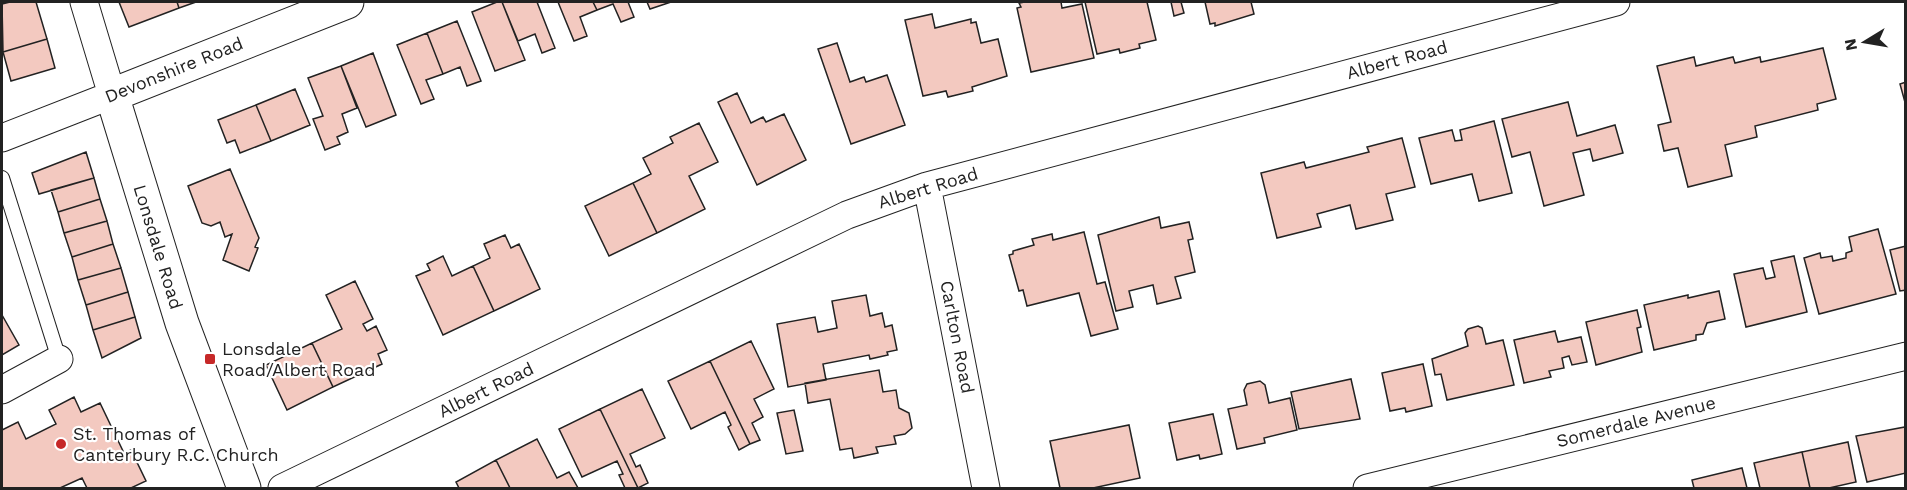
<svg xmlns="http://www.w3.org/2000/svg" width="1907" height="490" viewBox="0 0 1907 490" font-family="'Work Sans',sans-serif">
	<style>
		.building { fill: #f3c9c0; stroke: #222; stroke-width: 1.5 }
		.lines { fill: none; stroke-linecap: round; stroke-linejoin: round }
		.service-casing { stroke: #222; stroke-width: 16 }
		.minor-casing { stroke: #222; stroke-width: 29 }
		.tertiary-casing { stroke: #222; stroke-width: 35 }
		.service { stroke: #fff; stroke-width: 14 }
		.minor { stroke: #fff; stroke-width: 27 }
		.tertiary { stroke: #fff; stroke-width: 33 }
		.poi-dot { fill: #c62828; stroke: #fff; stroke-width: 2 }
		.labels { text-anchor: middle; stroke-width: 4.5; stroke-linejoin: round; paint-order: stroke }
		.street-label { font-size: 18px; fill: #222; stroke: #fff }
		.poi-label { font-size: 18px; fill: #222; stroke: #fff; text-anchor: start }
	</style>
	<rect width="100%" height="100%" fill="#fff"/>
	<path class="building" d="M10,2H36L47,39L3,52L2,4Z
		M119,2H177L179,8L129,27Z
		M177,2H196L179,8Z
		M497,2H502L525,60L495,71L472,12Z
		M502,2H537L555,48L542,53L535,34L518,41Z
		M558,2H593L597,10L580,17L587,36L574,41Z
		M593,2H628L634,17L621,22L613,4L597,10Z
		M647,2H671L650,9Z
		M1025,2H1061L1062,8L1082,4L1094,58L1031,72L1017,8L1021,7L1019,3Z
		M1085,2H1147L1156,40L1139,44L1140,48L1120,53L1119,49L1097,54Z
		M1171,2H1181L1184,13L1174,16Z
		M1205,2H1251L1254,14L1215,26V23L1210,24Z
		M932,14L935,28L971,19V23L976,22L981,43L998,39L1007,76L972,87L973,91L948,97L946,91L923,96L905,20Z
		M457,21L481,81L467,86L460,67L443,74L427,33Z
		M427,33L443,74L426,80L434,99L421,104L397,45Z
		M47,39L55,68L11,81L3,52Z
		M837,43L850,82L864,77L866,82L887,75L905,125L851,144L818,49Z
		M1823,48L1836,99L1817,104L1818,110L1755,126L1757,137L1725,145L1732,176L1688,187L1678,148L1664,151L1658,125L1671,122L1657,66L1694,57L1696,66L1733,57L1735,63L1760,57L1761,62Z
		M373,53L396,115L366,127L341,66Z
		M341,66L357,108L342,114L348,132L337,137L340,144L325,150L313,119L323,116L308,78Z
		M1906,82V106L1900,84Z
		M295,89L310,125L271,141L256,105Z
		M737,93L751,123L763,117L766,122L784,114L806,160L757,185L718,102Z
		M1568,102L1577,136L1615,125L1623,153L1593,161L1590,149L1573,153L1584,195L1544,206L1530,152L1512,157L1502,119Z
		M256,105L271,141L240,153L235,140L227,143L218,120Z
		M1494,121L1512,193L1479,201L1472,174L1431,184L1419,138L1452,130L1455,141L1462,140L1460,130Z
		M699,123L718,162L689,176L705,209L657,233L633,183L651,174L643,158L673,143L670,137Z
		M1402,138L1415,187L1386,194L1393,220L1356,229L1350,205L1317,214L1321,227L1277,238L1261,173L1304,162L1306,168L1369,152L1367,147Z
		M86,152L94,178L39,194L32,173Z
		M230,169L259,238L255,247L258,248L249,271L223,260L232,234L225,237L220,222L211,226L202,223L188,186Z
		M94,178L100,199L58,212L51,190Z
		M633,183L657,233L609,256L585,206Z
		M100,199L107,221L64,233L58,212Z
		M1159,217L1161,228L1189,222L1193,239L1188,240L1195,272L1175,277L1181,298L1157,304L1153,285L1129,291L1133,307L1116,311L1098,235Z
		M107,221L113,244L72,257L64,233Z
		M1878,229L1896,294L1819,314L1804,258L1820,253L1821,258L1832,256L1833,261L1846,258V253L1852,251L1849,237Z
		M1084,232L1097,284L1105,282L1118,329L1091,336L1079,293L1027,306L1023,290L1019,291L1009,255L1013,254V251L1034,245L1032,239L1052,234L1053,240Z
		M505,235L511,248L519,244L540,289L494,311L473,266L490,258L484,244Z
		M113,244L121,268L78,280L72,257Z
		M1906,246V290L1900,291L1890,250Z
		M443,256L452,276L473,266L494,311L443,335L416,276L430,270L427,264Z
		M1794,256L1807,312L1746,327L1734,274L1763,268L1766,279L1775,277L1771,261Z
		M121,268L128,292L86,305L78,280Z
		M355,281L373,319L363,324L367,331L376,326L387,350L378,354L382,364L333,387L312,343L342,329L326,295Z
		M1719,291L1725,319L1707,323L1703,334L1696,335V340L1654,350L1644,305L1688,295V298Z
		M128,292L135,317L93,330L86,305Z
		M866,295L870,316L882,313L885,327L892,325L897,350L887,352L888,355L870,359L869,355L823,364L826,380L788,387L777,324L815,317L818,332L837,328L832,301Z
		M1637,310L1641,327L1637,328L1642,352L1596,365L1586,322Z
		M2,315L19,345L2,355Z
		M135,317L141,338L102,358L93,330Z
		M1478,326L1482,328L1486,344L1503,340L1514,385L1447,400L1441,374L1435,375L1432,359L1468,346L1465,333L1468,329Z
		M1555,331L1558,342L1581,337L1587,362L1572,365L1569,356L1562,358L1564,368L1549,371L1551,377L1524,383L1514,340Z
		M751,341L774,389L754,399L763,417L752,423L760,440L750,444L710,361Z
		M312,343L333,387L287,410L266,365Z
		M710,361L750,444L739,450L728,427L731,425L725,412L691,429L668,381Z
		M1423,364L1432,406L1406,412L1405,408L1390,411L1382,373Z
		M879,370L883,392L896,390L899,408L909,413L912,428L905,434L894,436L896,444L876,447L878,453L854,458L852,448L840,450L830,399L808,403L805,383Z
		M1351,379L1360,419L1299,429L1291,392Z
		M1260,381L1265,385L1269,403L1290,398L1297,430L1264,438L1265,443L1237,449L1228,409L1247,405L1244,390L1247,384Z
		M642,389L665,438L630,454L636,467L640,465L648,483L638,488L600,409Z
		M74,397L81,412L100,403L124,453L131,450L146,481L131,488H87L82,478L60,488H2V430L18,422L26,439L56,424L49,410Z
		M600,409L638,488H625L619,475L623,474L617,461L582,477L559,429Z
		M794,410L803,451L786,454L777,413Z
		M1213,414L1222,454L1200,459L1199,455L1177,460L1169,423Z
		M1129,425L1140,478L1093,488H1060L1050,441Z
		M1905,427L1906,473L1867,482L1856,436Z
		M537,439L557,478L569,472L578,488H510L496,460Z
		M1848,442L1856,482L1829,488H1810L1802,452Z
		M1802,452L1810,488H1760L1754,463Z
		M496,460L510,488H459L456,482Z
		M1742,468L1747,488H1694L1692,480Z"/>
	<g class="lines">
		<g class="service-casing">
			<path id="service" d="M2,178L59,359"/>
		</g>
		<g class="minor-casing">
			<path id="minor" d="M2,138L112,95L84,2
				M927,186L986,488
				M2,390L59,359
				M282,488L847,215L927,186L1616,2
				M1367,488L1906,356"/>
		</g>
		<g class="tertiary-casing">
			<path id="tertiary" d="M244,488L182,323L112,95L347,2"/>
		</g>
		<use href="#service" class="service"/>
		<use href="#minor" class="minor"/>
		<use href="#tertiary" class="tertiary"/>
	</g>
	<g class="poi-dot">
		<rect x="204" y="353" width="12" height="12" rx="3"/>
		<circle cx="61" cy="444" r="6"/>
	</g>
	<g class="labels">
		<g class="street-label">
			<text transform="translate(1397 60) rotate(-15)" y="6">Albert Road</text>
			<text transform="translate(174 70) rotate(-22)" y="6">Devonshire Road</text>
			<text transform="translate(928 188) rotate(-17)" y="6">Albert Road</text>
			<text transform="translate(158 247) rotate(73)" y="6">Lonsdale Road</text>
			<text transform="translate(957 337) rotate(79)" y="6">Carlton Road</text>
			<text transform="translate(486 390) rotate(-26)" y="6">Albert Road</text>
			<text transform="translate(1636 422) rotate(-14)" y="6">Somerdale Avenue</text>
		</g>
		<g class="poi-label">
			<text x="222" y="355">Lonsdale<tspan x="222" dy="21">Road/Albert Road</tspan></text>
			<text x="73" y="440">St. Thomas of<tspan x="73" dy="21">Canterbury R.C. Church</tspan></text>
		</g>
	</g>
	<rect width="1907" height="490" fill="none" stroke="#222222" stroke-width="6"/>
	<g transform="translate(1865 42) rotate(259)" stroke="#ffffff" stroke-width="4.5" paint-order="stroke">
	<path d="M0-4.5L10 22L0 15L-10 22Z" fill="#222222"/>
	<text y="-9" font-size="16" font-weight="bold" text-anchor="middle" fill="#222222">N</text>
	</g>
</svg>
